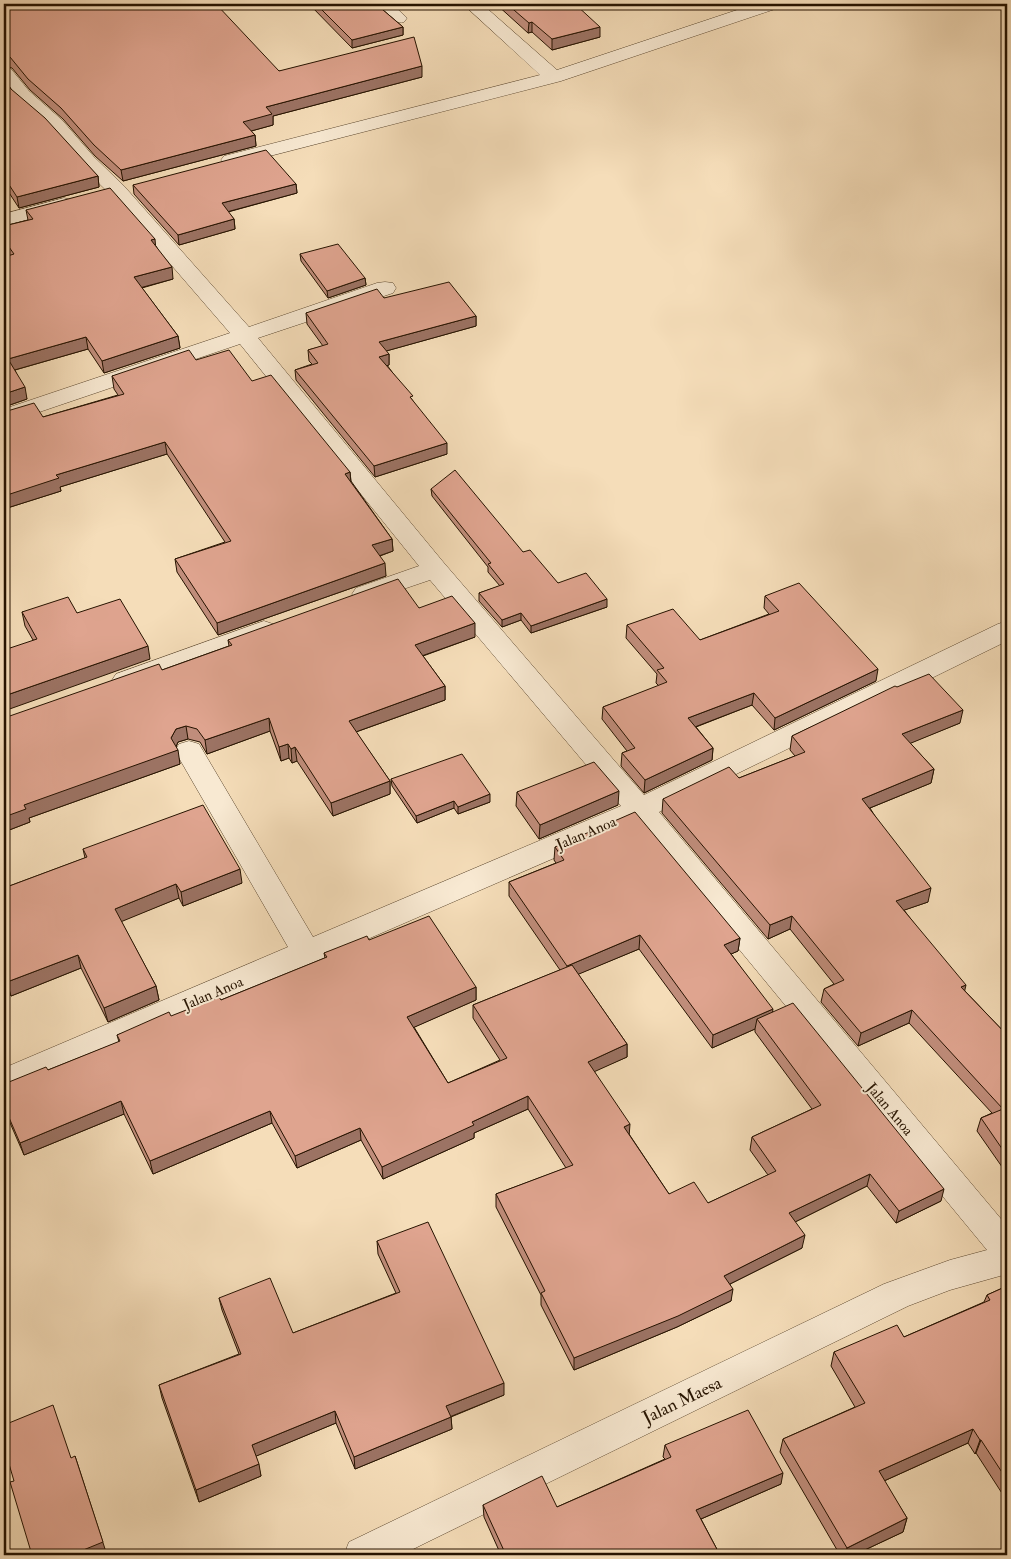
<svg xmlns="http://www.w3.org/2000/svg" width="1011" height="1559" viewBox="0 0 1011 1559" font-family="'IM FELL Double Pica',serif">
	<style>
		.lines { fill: none; stroke-linecap: round; stroke-linejoin: round }
		.minor-casing { stroke: #5a462e; stroke-width: 1 }
		.minor { fill: #f8e9d2; fill-rule: evenodd }
		.wall { fill: #c08d7b; stroke: #261300; fill-rule: evenodd }
		.shaded-wall { fill: #9c7364; stroke: #261300 }
		.building { fill: #dfa48f; stroke: #261300 }
		.labels { text-anchor: middle; stroke-width: 4; stroke-linejoin: round; paint-order: stroke }
		.street-label { font-size: 15px; fill: #261300; stroke: #f8e9d2 }
		.near-street-label { font-size: 18px; fill: #261300; stroke: #f8e9d2 }
	</style>
	<rect width="100%" height="100%" fill="#f5ddb9"/>
	<filter id="stains"><feTurbulence type="fractalNoise" baseFrequency=".004" numOctaves="4"/><feColorMatrix values="0 0 0 0 .2 0 0 0 0 .09 0 0 0 0 .02 0 0 0 .5 -.17"/></filter>
	<radialGradient id="worn" r=".72"><stop offset=".6" stop-color="#630" stop-opacity="0"/><stop offset="1" stop-color="#630" stop-opacity=".3"/></radialGradient>
	<g class="lines">
		<g class="minor-casing">
			<path id="minor" d="M373,4H392L407,18L404,22C391,25 380,14 373,4Z
				M463,4H482L557,70L755,4H781L778,8L561,81L231,166L224,164L221,160L224,156L540,75Z
				M4,67L11,69L29,91L62,120L94,157L124,186L249,327L377,283L385,282L393,283L396,288L393,293L258,338L444,563L644,795L998,624L1007,621V641L659,812L1007,1226V1274L950,1290L908,1306L401,1555H344L349,1542L884,1284L950,1260L987,1250L635,823L317,961L4,1095V1068L288,947L175,751L179,744L189,741L199,744L313,937L621,806L430,580L365,602L356,600L352,594L356,588L419,566L240,344L4,424V409L230,333L110,194L80,165L48,128L15,99L4,85Z
				M64,198L71,200L74,204L71,208L4,226V214Z
				M264,621L273,624L277,630L273,636L125,689L116,686L112,680L116,674Z"/>
		</g>
		<use href="#minor" class="minor"/>
	</g>
	<path class="wall" d="M309,4H376L403,27V35L352,48Z
		M496,4H575L600,37L552,50L532,32L528,33Z
		M4,7L279,71L422,77L273,116V125L251,131L255,135L256,146L123,181L95,156L63,119L30,90L12,68L4,66Z
		M4,79L11,89L98,176L99,187L19,208L4,185Z
		M296,184L297,193L228,212L234,219L235,229L179,245L134,194L133,185Z
		M26,210L156,246L173,279L142,288L178,336L180,348L104,373L88,349L15,370L27,399L4,407L9,256L4,248V226L28,220Z
		M300,254L365,278L366,285L328,298L301,261Z
		M384,298L476,316V326L386,351L389,354V365H387L413,401L447,454L375,477L296,380L295,370L312,364L309,361L308,350L323,346L307,324L306,313Z
		M196,360L252,381L350,472L351,481L392,539L393,551L380,556L386,576L218,635L177,572L175,559L225,542L167,454L60,487L61,491L4,509V412L43,417L118,395L114,389L112,376Z
		M431,489L523,552L558,583L607,607L531,633L521,620L502,627L479,601V593L500,586L488,572V567L432,496Z
		M765,596L876,681L774,730L752,705L696,727L713,748L712,760L644,793L621,766L622,753L627,751L602,719L603,707L659,686L656,683L657,674L626,638L627,625L700,640L769,614L764,608Z
		M419,608L475,637L423,656L445,686V700L356,732L390,781V794L333,816L297,761L292,763L289,758L281,761L270,731L207,754L200,742L188,739L178,742L176,747L180,764L29,818L30,822L4,832L162,670L229,646L228,640Z
		M22,612L77,613L150,659L33,640L25,626Z
		M897,687L960,723L910,743L934,769L931,783L870,808L928,902L904,910L965,991L1007,1035V1174L977,1131L981,1118L992,1113L909,1023L858,1046L821,1002L824,989L834,984L790,929L768,939L662,813L663,799L739,778L795,756L790,750L792,736Z
		M391,779L490,802L458,814L454,808L417,823L392,786Z
		M517,792L618,805L539,839L516,806Z
		M555,847L740,938L738,951L731,954L773,1012L941,1201L896,1223L867,1186L795,1222L802,1248L730,1284L731,1301L677,1327L574,1370L541,1305V1295L496,1207V1194L566,1168L528,1109L474,1133V1138L383,1179L361,1140L297,1168L272,1123L153,1174L124,1114L24,1155L4,1109V1084L48,1070L119,1042L117,1035L221,1000L325,958L324,953L369,940L476,987V1000L414,1027L448,1083L500,1060L473,1018V1005L560,970L509,896V882L556,863L554,860ZM639,949L712,1048L755,1029V1032L812,1109L752,1137L750,1150L768,1175L708,1203L669,1194L629,1134L594,1071L627,1057V1044L578,974Z
		M83,849L242,883L183,906L179,898L121,921L156,986L159,1000L108,1022L81,968L11,996L4,978V888L85,858Z
		M377,1241L504,1395L451,1417L452,1429L355,1469L336,1423L256,1456L261,1476L199,1502L162,1398L159,1385L239,1354L222,1310L219,1298L293,1333L396,1293L378,1254Z
		M1007,1286V1501L976,1453L975,1454L968,1443L884,1481L907,1518L903,1532L854,1555H840L780,1452L783,1439L855,1407L831,1366L834,1352L904,1337L984,1302L987,1295Z
		M665,1445L781,1484L701,1519L720,1555H501L484,1517L483,1505L557,1507L665,1459L663,1457Z"/>
	<path class="shaded-wall" d="M532,22V32L528,33L529,23Z
		M403,27V35L352,48V40Z
		M600,27V37L552,50V39Z
		M422,66V77L273,116V125L244,133L243,122L266,107Z
		M255,135L256,146L123,181L121,170Z
		M98,176L99,187L19,208L17,197Z
		M296,184L297,193L223,213L222,203Z
		M234,219L235,229L179,245L178,235Z
		M155,239L156,251L151,240Z
		M172,267L173,279L136,289L134,277Z
		M365,278L366,285L328,298L327,291Z
		M476,316V326L379,353V342Z
		M178,336L180,348L104,373L102,361Z
		M86,337L88,349L11,371L8,359Z
		M389,354V365L380,368L379,357Z
		M25,387L27,399L4,407V394Z
		M165,442L167,454L60,487L61,491L4,509V496L56,475Z
		M447,443V454L375,477L374,466Z
		M350,472L351,484L345,474Z
		M392,539L393,551L373,558L372,545Z
		M385,563L386,576L218,635L217,623Z
		M607,599V607L531,633V626Z
		M521,613V620L502,627V620Z
		M475,623V637L416,658L415,645Z
		M148,646L150,659L4,711V696Z
		M878,669L876,681L774,730L775,718Z
		M445,686V700L350,734L349,721Z
		M754,693L752,705L687,730L688,718Z
		M963,710L960,723L899,748L902,734Z
		M269,718L270,731L207,754L205,740Z
		M186,726L188,739L178,742L174,751L178,750L180,764L29,818L30,822L4,832V817L24,805L171,738L176,729Z
		M288,744L289,758L281,761L279,747Z
		M295,747L297,761L292,763L291,749Z
		M713,748L712,760L644,793L645,780Z
		M934,769L931,783L860,812L862,799Z
		M390,781V794L333,816L331,803Z
		M619,791L618,805L539,839L540,825Z
		M490,794V802L458,814V807Z
		M454,801V808L417,823L416,816Z
		M240,869L242,883L183,906L181,892Z
		M176,884L179,898L118,923L115,909Z
		M931,888L928,902L893,914L896,901Z
		M792,916L790,929L768,939L770,925Z
		M640,935L639,949L567,979V966Z
		M740,938L738,951L722,958L724,945Z
		M78,955L81,968L11,996L7,982Z
		M966,985L963,998L961,987Z
		M156,986L159,1000L108,1022L104,1008Z
		M476,987V1000L408,1030L407,1017Z
		M773,1009L771,1022L757,1019L755,1029L712,1048L713,1035Z
		M912,1010L909,1023L858,1046L861,1033Z
		M627,1044V1057L587,1075L588,1062Z
		M528,1096V1109L474,1133V1138L383,1179L382,1167L472,1122Z
		M121,1101L124,1114L24,1155L20,1143Z
		M270,1111L272,1123L153,1174L150,1161Z
		M630,1124L629,1137L624,1127Z
		M360,1128L361,1140L297,1168L295,1156Z
		M870,1174L867,1186L787,1226L789,1213Z
		M944,1189L941,1201L896,1223L899,1211Z
		M805,1235L802,1248L722,1288L724,1276Z
		M733,1289L731,1301L677,1327L574,1370V1358Z
		M504,1383V1395L447,1418L446,1406Z
		M335,1411L336,1423L254,1457L252,1445Z
		M451,1417L452,1429L355,1469L354,1457Z
		M973,1429L968,1443L875,1485L879,1471Z
		M980,1440H981L976,1453L975,1454Z
		M75,1456L106,1552L99,1555H71Z
		M259,1464L261,1476L199,1502L196,1490Z
		M783,1473L781,1484L694,1522L696,1510Z
		M907,1518L903,1532L854,1555H845L847,1548Z"/>
	<path class="building" d="M16,4H216L279,71L414,37L422,66L266,107L272,114L243,122L255,135L121,170L94,145L61,108L28,79L10,57L4,55V36L9,35L4,28V7Z
		M316,4H376L403,27L352,40Z
		M507,4H575L600,27L552,39L532,22L529,23Z
		M4,79L11,89L45,118L98,176L17,197L4,177Z
		M266,150L296,184L222,203L234,219L178,235L133,185Z
		M110,188L155,239L151,240L172,267L134,277L178,336L102,361L86,337L8,359L25,387L4,394V257L14,254L4,240V226L33,219L26,210Z
		M338,244L365,278L327,291L300,254Z
		M449,282L476,316L379,342L389,354L379,357L413,396L410,397L447,443L374,466L295,370L318,363L308,350L328,344L306,313L377,289L384,298Z
		M189,350L196,360L229,350L252,381L271,375L350,472L345,474L392,539L372,545L385,563L217,623L175,559L231,541L165,442L56,475L59,478L4,496V412L34,403L43,417L124,394L112,376Z
		M455,470L523,552L530,550L558,583L586,573L607,599L531,626L521,613L502,620L479,593L504,584L488,564L491,563L431,489Z
		M398,579L419,608L452,596L475,623L415,645L445,686L349,721L390,781L331,803L295,747L291,749L288,744L279,747L269,718L205,740L197,729L186,726L176,729L171,738L178,750L24,805L26,809L4,817V718L159,664L162,670L232,645L228,640Z
		M799,583L878,669L775,718L754,693L688,718L713,748L645,780L622,753L635,748L603,707L667,682L657,670L664,668L627,625L673,609L700,640L779,611L765,596Z
		M68,597L77,613L120,599L148,646L4,696V650L37,639L22,612Z
		M929,674L963,710L902,734L934,769L862,799L931,888L896,901L966,985L961,987L1007,1035V1156L981,1118L1003,1109L912,1010L861,1033L824,989L844,980L792,916L770,925L663,799L729,767L739,778L805,752L792,736L895,686L897,687Z
		M462,754L490,794L458,807L454,801L416,816L391,779Z
		M594,762L619,791L540,825L517,792Z
		M203,805L240,869L181,892L176,884L115,909L156,986L104,1008L78,955L7,982L4,974V888L87,857L83,849Z
		M635,812L740,938L724,945L773,1009L713,1035L640,935L567,966L509,882L564,860L555,847Z
		M429,916L476,987L407,1017L448,1083L507,1058L473,1005L572,965L627,1044L588,1062L630,1124L624,1127L669,1194L694,1182L708,1203L776,1171L752,1137L821,1105L757,1019L793,1003L944,1189L899,1211L870,1174L789,1213L805,1235L724,1276L733,1289L678,1316L574,1358L541,1293L545,1291L496,1194L573,1165L528,1096L472,1122L474,1125L382,1167L360,1128L295,1156L270,1111L150,1161L121,1101L20,1143L4,1106V1084L46,1067L48,1070L120,1041L117,1035L169,1012L171,1016L219,997L221,1000L327,957L324,953L367,936L369,940Z
		M428,1222L504,1383L446,1406L451,1417L354,1457L335,1411L252,1445L259,1464L196,1490L159,1385L241,1354L219,1298L270,1278L293,1333L400,1292L377,1241Z
		M1007,1286V1480L981,1440H980L973,1429L879,1471L907,1518L847,1548L783,1439L865,1403L834,1352L897,1325L904,1337L990,1300L987,1295Z
		M53,1405L71,1458L75,1456L103,1542L71,1555H32L10,1482L14,1481L4,1447V1425Z
		M748,1410L783,1473L696,1510L720,1555H506L483,1505L542,1476L557,1507L671,1457L665,1445Z"/>
	<g class="labels">
		<g class="street-label">
			<text transform="translate(586 833) rotate(-23)" y="5">Jalan Anoa</text>
			<text transform="translate(213 993) rotate(-23)" y="5">Jalan Anoa</text>
			<text transform="translate(890 1109) rotate(50)" y="5">Jalan Anoa</text>
		</g>
		<g class="near-street-label">
			<text transform="translate(682 1400) rotate(-26)" y="6">Jalan Maesa</text>
		</g>
	</g>
	<rect width="1011" height="1559" fill="none" stroke="#f5ddb9" stroke-width="20"/>
	<rect x="5" y="5" width="1001" height="1549" fill="none" stroke="#261300" stroke-width="2.5"/>
	<rect x="10" y="10" width="991" height="1539" fill="none" stroke="#261300"/>
	<rect width="100%" height="100%" filter="url(#stains)"/>
	<rect width="100%" height="100%" fill="url(#worn)"/>
</svg>
